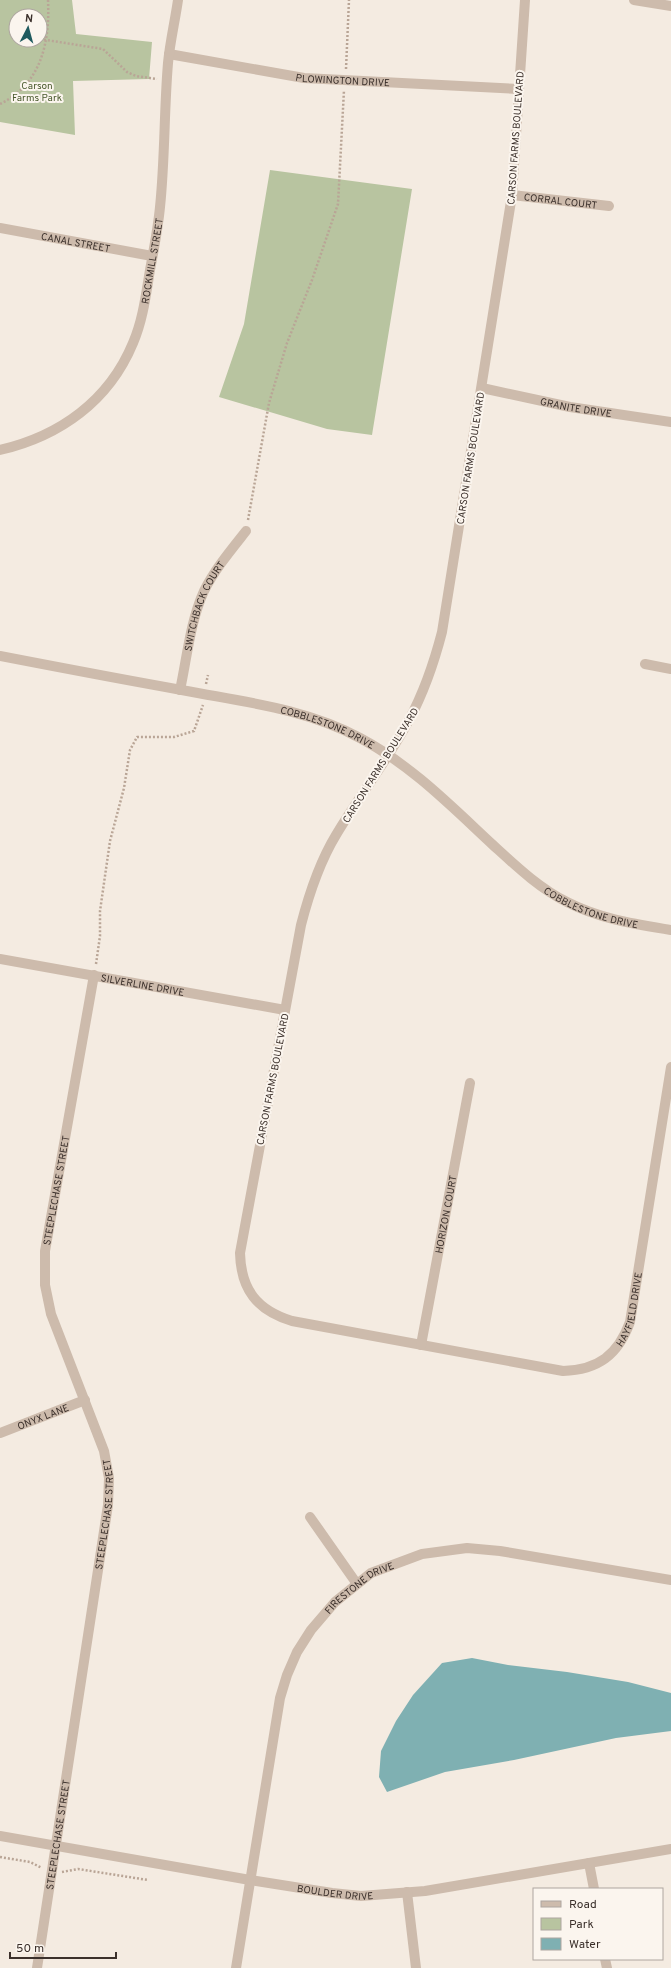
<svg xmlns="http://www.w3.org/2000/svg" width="671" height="1968" viewBox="0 0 671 1968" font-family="Overpass,sans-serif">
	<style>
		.green { fill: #b8c4a0; fill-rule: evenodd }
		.water { fill: #7fb0b2 }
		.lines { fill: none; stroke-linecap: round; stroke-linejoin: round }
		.path { stroke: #b9a596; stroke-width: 2.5; stroke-dasharray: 2 2; stroke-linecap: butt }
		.street { stroke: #cdbbac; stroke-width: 10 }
		.labels { text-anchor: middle; stroke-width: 4; stroke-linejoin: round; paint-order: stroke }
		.street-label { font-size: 10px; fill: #3b302b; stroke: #fbf5ee }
		.park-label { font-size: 10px; fill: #4a5a2e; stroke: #fbf5ee }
	</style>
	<rect width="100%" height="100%" fill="#f4ebe1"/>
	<path class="green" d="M0,0H72L76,34L152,42L149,79L73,81L75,135L0,122ZM16,16H40V40H16Z
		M270,170L412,189L372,435L327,429L219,397L244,324Z"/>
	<path class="water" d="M472,1658L508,1665L567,1672L628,1682L671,1693V1731L616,1738L514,1760L445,1772L387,1792L379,1777L381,1751L396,1721L413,1695L442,1663Z"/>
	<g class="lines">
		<path class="path" d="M40,39L103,49L127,72L136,76L157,79
			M346,69L349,0
			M0,104C41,84 50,43 48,0
			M248,520L269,403L287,343L312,280L338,204L344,90
			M206,684L208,675
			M96,964L100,936V911L110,841L124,788L130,750L137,737H174L194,731L203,705
			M0,1857L30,1862L42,1868
			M62,1872L78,1869L148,1880"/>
		<g class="street">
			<path id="s1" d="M525,0L512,195L442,632C434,663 424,692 409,720C388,760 359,796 336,835C319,863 309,894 301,925L240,1253C241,1290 257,1310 292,1321L563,1371C598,1370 618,1355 630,1322L671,1067"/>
			<path d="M634,0L671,6"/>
			<path id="s2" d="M169,54L304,78L519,89"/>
			<path id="s3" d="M512,195L609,206"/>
			<path id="s4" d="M0,228L152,256"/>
			<path id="s5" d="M482,388L570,407L671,422"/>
			<path id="s6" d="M0,450C60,436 109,401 133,343C143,320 146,294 150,270C154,249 158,228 160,207C165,159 164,111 168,63C170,42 175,21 178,0"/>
			<path id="s7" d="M0,656C62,668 125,680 187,691C245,702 307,709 360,738C411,765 451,806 493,845C516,866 539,888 567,902C600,919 635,924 671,930"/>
			<path d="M645,664L671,669"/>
			<path id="s8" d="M180,690C187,658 190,622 204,591C215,569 231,550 246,531"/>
			<path id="s9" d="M0,959L285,1010"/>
			<path id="s10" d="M421,1345L470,1083"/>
			<path id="s11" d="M0,1433L85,1400"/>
			<path d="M310,1517L357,1584"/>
			<path id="s12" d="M0,1836L250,1880L332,1893L361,1896L425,1891L671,1849"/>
			<path d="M589,1863L594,1889"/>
			<path d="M407,1892L416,1968"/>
			<path d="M605,1959L607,1968"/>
			<path id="s13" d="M37,1968L108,1505L109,1478L104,1451L51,1314L45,1285V1251L94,975"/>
			<path id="s14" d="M236,1968L280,1698L287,1675L297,1652L311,1630L335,1602L371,1573L422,1554L467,1548L500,1551L671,1580"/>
		</g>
	</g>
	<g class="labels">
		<g class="street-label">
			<text dy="4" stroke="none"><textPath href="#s2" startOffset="176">PLOWINGTON DRIVE</textPath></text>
			<text transform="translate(515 138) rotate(-86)" y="4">CARSON FARMS BOULEVARD</text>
			<text dy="4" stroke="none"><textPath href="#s3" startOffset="49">CORRAL COURT</textPath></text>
			<text dy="4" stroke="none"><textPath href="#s4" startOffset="77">CANAL STREET</textPath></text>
			<text dy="4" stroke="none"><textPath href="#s6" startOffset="262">ROCKMILL STREET</textPath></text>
			<text dy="4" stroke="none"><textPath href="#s5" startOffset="96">GRANITE DRIVE</textPath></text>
			<text transform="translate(470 458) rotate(-81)" y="4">CARSON FARMS BOULEVARD</text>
			<text dy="4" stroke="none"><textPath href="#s8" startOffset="88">SWITCHBACK COURT</textPath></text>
			<text dy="4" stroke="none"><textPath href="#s7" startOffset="336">COBBLESTONE DRIVE</textPath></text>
			<text transform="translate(380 765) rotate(-58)" y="4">CARSON FARMS BOULEVARD</text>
			<text dy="4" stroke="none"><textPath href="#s7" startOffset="660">COBBLESTONE DRIVE</textPath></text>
			<text dy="4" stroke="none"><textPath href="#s9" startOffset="145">SILVERLINE DRIVE</textPath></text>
			<text transform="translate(272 1079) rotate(-79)" y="4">CARSON FARMS BOULEVARD</text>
			<text dy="4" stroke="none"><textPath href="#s13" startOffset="795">STEEPLECHASE STREET</textPath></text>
			<text dy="4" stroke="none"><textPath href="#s10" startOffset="133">HORIZON COURT</textPath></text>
			<text dy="4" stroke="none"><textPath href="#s1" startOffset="1769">HAYFIELD DRIVE</textPath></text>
			<text dy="4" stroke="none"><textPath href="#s11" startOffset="46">ONYX LANE</textPath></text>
			<text dy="4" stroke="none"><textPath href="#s13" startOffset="459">STEEPLECHASE STREET</textPath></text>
			<text dy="4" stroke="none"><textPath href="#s14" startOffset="414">FIRESTONE DRIVE</textPath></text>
			<text dy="4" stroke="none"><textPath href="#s13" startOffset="135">STEEPLECHASE STREET</textPath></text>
			<text dy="4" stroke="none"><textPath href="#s12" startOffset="340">BOULDER DRIVE</textPath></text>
		</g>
		<g class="park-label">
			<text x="37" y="89">Carson<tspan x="37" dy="12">Farms Park</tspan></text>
		</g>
	</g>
	<rect x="533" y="1888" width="130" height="72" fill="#fbf5ee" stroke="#aea6a0"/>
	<rect x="541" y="1901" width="20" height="6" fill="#cdbbac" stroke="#aea6a0"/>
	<text x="569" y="1908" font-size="12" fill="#3b302b">Road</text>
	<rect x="541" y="1918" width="20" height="12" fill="#b8c4a0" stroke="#aea6a0"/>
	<text x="569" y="1928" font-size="12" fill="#3b302b">Park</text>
	<rect x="541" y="1938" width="20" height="12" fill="#7fb0b2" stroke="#aea6a0"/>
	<text x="569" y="1948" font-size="12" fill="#3b302b">Water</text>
	<g transform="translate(28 28) rotate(6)"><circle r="19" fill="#fbf5ee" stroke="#aea6a0"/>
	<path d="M0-3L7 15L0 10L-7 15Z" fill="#1f5a5e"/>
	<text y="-6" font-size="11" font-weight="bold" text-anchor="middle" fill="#3b302b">N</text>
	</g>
	<path d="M10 1952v6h106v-6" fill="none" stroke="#3b302b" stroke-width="2"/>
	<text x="16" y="1952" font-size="12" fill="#3b302b" stroke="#fbf5ee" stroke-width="3" paint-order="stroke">50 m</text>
</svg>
